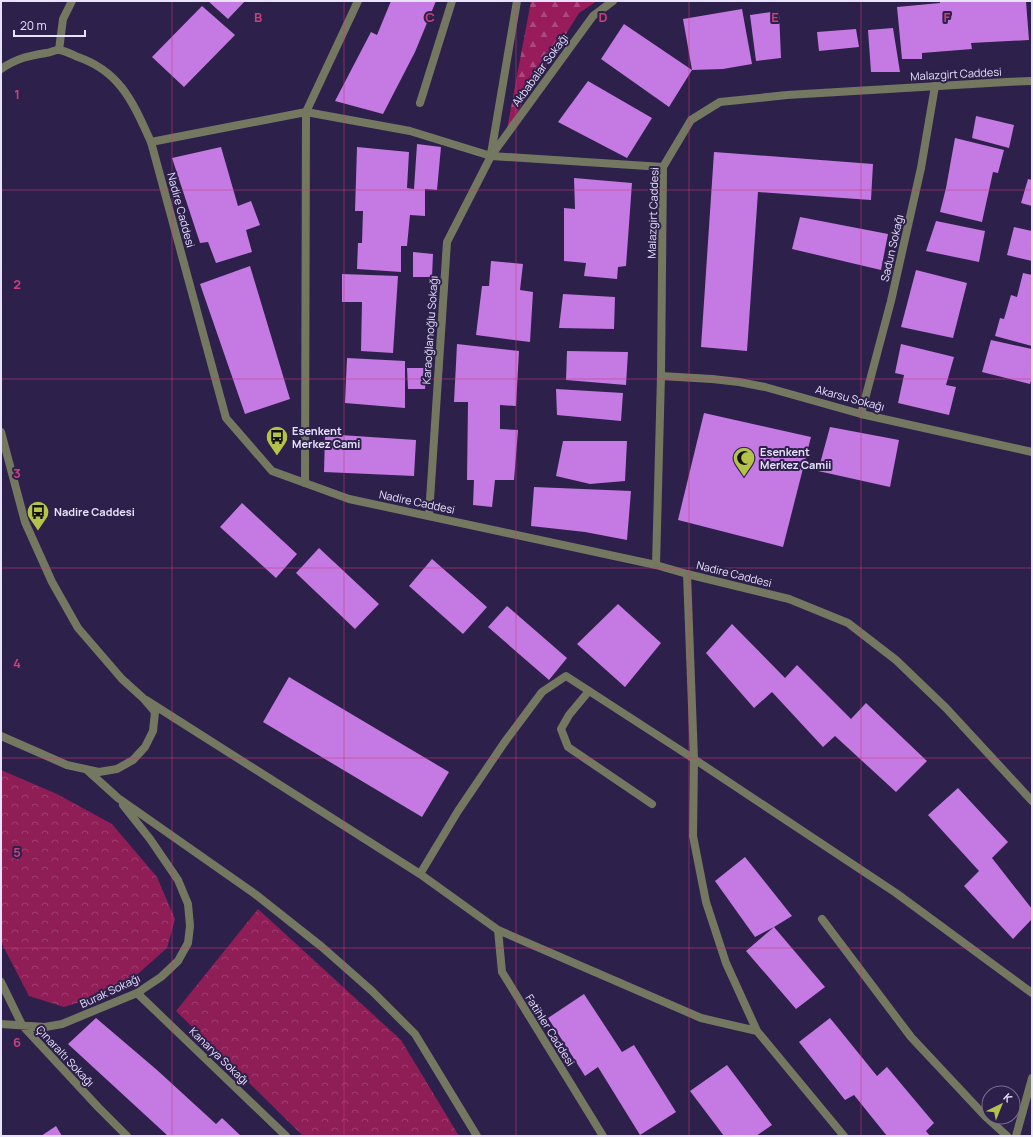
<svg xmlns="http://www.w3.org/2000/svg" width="1033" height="1137" viewBox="0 0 1033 1137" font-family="Manrope,sans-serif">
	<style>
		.forest { fill: url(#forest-firs) }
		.park { fill: url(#park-crowns) }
		.building { fill: #c479e3 }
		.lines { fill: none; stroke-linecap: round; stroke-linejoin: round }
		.service { stroke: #747861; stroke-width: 8 }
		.minor { stroke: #747861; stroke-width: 8 }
		.tertiary { stroke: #747861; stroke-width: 8 }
		.grid { fill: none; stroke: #ca407c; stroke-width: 1; stroke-opacity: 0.55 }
		.labels { text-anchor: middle; stroke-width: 4; stroke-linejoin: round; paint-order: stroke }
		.street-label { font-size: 11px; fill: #e8e2fe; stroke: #2d204a }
		.poi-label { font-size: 11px; font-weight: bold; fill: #e8e2fe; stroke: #2d204a; text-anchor: start }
		.grid-label { font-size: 13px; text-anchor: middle; font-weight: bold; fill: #ca407c; stroke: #2d204a; stroke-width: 4; stroke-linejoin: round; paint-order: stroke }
	</style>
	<defs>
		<pattern id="forest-firs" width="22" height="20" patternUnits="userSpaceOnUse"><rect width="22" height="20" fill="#981c5c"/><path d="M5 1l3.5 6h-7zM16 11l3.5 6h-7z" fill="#ab487d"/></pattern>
		<pattern id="park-crowns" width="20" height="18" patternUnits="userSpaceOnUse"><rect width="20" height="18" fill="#8f1d56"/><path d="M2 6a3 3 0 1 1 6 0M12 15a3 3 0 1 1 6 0" fill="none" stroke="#9f3e6f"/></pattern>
	</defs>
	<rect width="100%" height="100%" fill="#2d204a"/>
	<path class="forest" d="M531,1H597L579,13L507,129Z"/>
	<path class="park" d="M1,770L57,794L112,824L157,877L175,919L167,948L130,981L93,998L64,1007L29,996L1,942Z
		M258,909L401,1040L459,1136H303L176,1011Z"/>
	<path class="building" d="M208,1H245L228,19Z
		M391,1H436L415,52L383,114L335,101L371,32L377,35Z
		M940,1H1026L1029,40L971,43L972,49L922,53V59H902L897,7L940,3Z
		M202,6L235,35L184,87L152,57Z
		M742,9L752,64L723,69L692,70L683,19Z
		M779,11L781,58L756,61L750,15Z
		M624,24L692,70L669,107L601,59Z
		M893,28L900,72H871L868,30Z
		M856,29L859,47L819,51L817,32Z
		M588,81L652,118L627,158L558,122Z
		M976,116L1014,125L1009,148L972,138Z
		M955,138L1004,150L998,173L993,172L982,222L940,212L946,188Z
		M417,144L441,147L437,190L425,189V216L410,215L407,246H401V272L357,269L358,243H362L363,211H355L357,147L409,152L407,188L414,189Z
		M221,147L238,206L251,201L260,225L246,230L252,252L216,263L208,242L200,243L172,158Z
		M714,152L873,164L871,200L758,192L747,351L701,347Z
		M574,178L632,183L626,266L618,267L617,279L584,276L586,263L564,261V208L575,209Z
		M1028,179L1032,180V206L1021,203Z
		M800,217L888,234L881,270L792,249Z
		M936,221L985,231L979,262L926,251Z
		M1014,227L1032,231V261L1007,255Z
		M413,252L433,254L432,277H413Z
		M491,261L523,264L520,290L533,292L530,342L476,335L482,286H489Z
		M250,266L290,399L245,414L200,284Z
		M916,270L967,283L953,338L901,327Z
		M1023,273L1032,275V346L995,336L1000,318L1004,319L1011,295L1017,297Z
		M342,274L398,276L393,353L361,351L362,302H342Z
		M563,294L615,297L614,329L559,328Z
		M991,340L1032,349V377L1030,384L982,372Z
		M457,344L519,351L516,406L500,405V429L518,430L514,480H495L492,507L473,505L474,480H467L468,402H454Z
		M901,344L954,357L946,385L956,387L949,415L898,403L904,375L895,373Z
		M567,351L628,352L626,385L566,380Z
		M347,358L405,361V408L345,403Z
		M407,368H427L425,389H408Z
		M556,389L623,393L621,421L557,415Z
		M704,413L811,437L783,547L678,520Z
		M830,427L899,440L890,487L818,471Z
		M325,434L416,440L414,476L324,472Z
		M563,441H627L625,481L590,484L556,476Z
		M534,487L631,491L627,540L585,532L531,526Z
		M242,503L297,554L276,578L220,527Z
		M319,548L379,604L355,629L296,573Z
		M432,559L487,607L463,634L409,586Z
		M618,604L661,643L625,687L577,644Z
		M507,606L567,658L549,680L488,627Z
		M732,624L785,678L797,665L851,719L866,703L927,761L896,792L835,736L823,747L772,692L754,708L706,653Z
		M289,677L449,772L422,817L263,722Z
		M958,788L1008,842L992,858L1032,909V919L1013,939L964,886L979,871L928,815Z
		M745,857L792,916L774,927L825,987L796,1009L746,951L774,927L755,937L715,881Z
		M584,994L622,1052L634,1045L676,1112L640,1135L598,1067L585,1076L548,1018Z
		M96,1018L157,1070L216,1124L222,1118L241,1136H168L68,1044Z
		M830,1018L877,1076L887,1067L934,1123L926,1131L930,1136H887L854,1095L845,1100L799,1042Z
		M727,1065L772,1125L756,1136H724L690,1091Z
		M56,1126L62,1136H41Z"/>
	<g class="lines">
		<path class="service" d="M59,50L63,19L72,1
			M589,691L569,715L561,729L568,747L652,804
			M822,919L911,1037L985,1116L1007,1136"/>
		<path class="minor" d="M420,103L452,1
			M151,142L306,112L410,131L491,156L663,167
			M491,154L517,1
			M661,376L712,379L739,382L765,387L861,414L1032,452
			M861,414L891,301L921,168L935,86
			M305,483L306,112L358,1
			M429,515L447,242L491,156L593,16L613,1
			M687,574L694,759L693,836L706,902L726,963L757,1031
			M146,700L420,874L498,930L701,1018L757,1031L844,1136
			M87,770L118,798L255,894L322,947L372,991L415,1034L477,1136
			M420,874L458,811L504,743L542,692L566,676L694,759L896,893L1032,993
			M498,930L502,972L603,1136
			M1,982L22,1025L98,1107L127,1136
			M137,993L286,1136
			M1,1024L45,1027L62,1024L137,993L161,977L178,961L188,943L190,926L188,904L178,880L150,839L123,805
			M1016,1136L1032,1078"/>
		<path class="tertiary" d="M1,69C17,58 28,56 46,53C50,53 54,50 58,50C64,50 73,55 78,57C121,72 133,103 151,142L226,418L272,471L349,499L656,565L687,574L789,599L848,623L896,660L946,708L1032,801
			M1,432L25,522L52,582L78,628L122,679L143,698L155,712L153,731L145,747L133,760L117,769L99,772L67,765L1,736
			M656,565L661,376L663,167L691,120L720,102L787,95L1006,82L1032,81"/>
	</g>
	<path class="grid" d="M172,1V1136M344,1V1136M516,1V1136M689,1V1136M861,1V1136M1,190H1032M1,379H1032M1,568H1032M1,758H1032M1,948H1032"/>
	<defs>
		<g id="bus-pin" transform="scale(1.15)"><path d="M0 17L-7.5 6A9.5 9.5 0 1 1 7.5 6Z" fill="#b4c24a" stroke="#2d204a"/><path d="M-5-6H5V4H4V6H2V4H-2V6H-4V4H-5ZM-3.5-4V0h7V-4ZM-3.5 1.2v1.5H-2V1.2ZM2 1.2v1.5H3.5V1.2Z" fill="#111"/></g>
		<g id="mosque-pin" transform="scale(1.15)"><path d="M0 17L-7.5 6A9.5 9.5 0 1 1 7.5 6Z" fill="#b4c24a" stroke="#2d204a"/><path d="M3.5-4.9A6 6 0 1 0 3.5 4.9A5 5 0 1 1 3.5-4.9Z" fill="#111"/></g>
	</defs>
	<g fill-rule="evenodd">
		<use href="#bus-pin" x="277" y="437"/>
		<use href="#mosque-pin" x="744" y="458"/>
		<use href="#bus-pin" x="38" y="512"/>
	</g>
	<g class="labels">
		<g class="street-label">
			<text transform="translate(540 70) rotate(-54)" y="4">Akbabalar Sokağı</text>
			<text transform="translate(956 74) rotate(-3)" y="4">Malazgirt Caddesi</text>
			<text transform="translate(181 210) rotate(75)" y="4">Nadire Caddesi</text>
			<text transform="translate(653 213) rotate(-88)" y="4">Malazgirt Caddesi</text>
			<text transform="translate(892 248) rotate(-77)" y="4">Sadun Sokağı</text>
			<text transform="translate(430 330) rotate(-86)" y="4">Karaoğlanoğlu Sokağı</text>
			<text transform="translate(850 398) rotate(15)" y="4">Akarsu Sokağı</text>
			<text transform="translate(417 502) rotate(12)" y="4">Nadire Caddesi</text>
			<text transform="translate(734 574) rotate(14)" y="4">Nadire Caddesi</text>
			<text transform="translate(110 991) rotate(-25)" y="4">Burak Sokağı</text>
			<text transform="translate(550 1030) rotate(58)" y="4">Fatihler Caddesi</text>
			<text transform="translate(65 1056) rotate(47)" y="4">Çınaraltı Sokağı</text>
			<text transform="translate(219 1056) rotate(44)" y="4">Kanarya Sokağı</text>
		</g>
		<g class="poi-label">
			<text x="292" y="435">Esenkent<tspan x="292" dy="13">Merkez Cami</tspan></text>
			<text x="760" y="456">Esenkent<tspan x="760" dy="13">Merkez Camii</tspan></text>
			<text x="54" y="516">Nadire Caddesi</text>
		</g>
	</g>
	<g class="grid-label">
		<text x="258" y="22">B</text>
		<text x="430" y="22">C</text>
		<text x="603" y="22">D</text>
		<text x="775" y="22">E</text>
		<text x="947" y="22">F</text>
		<text x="17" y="99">1</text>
		<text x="17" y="289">2</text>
		<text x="17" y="478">3</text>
		<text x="17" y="668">4</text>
		<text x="17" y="857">5</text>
		<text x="17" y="1047">6</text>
	</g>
	<rect width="1033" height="1137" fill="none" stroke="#e8e2fe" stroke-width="4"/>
	<g transform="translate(1001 1105) rotate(43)"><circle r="19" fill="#2d204a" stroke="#786e92"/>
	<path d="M0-3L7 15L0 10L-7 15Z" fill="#b4c24a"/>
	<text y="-6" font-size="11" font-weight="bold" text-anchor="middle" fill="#e8e2fe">K</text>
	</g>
	<path d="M14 30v6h71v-6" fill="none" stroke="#e8e2fe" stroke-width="2"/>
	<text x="20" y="30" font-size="12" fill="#e8e2fe" stroke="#2d204a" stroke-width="3" paint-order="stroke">20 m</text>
</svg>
